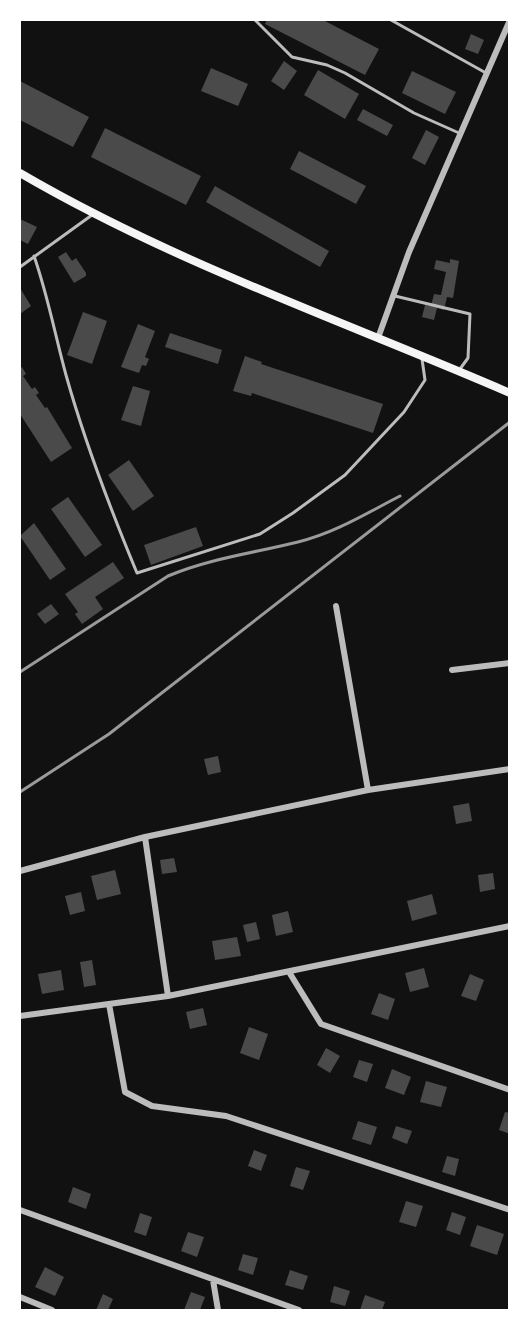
<svg xmlns="http://www.w3.org/2000/svg" width="529" height="1330" viewBox="0 0 529 1330" font-family="'Sofia Sans Condensed',sans-serif">
	<style>
		.building { fill: #4a4a4a }
		.lines { fill: none; stroke-linecap: round; stroke-linejoin: round }
		.service { stroke: #bcbcbc; stroke-width: 3 }
		.minor { stroke: #bcbcbc; stroke-width: 6 }
		.secondary { stroke: #f5f5f5; stroke-width: 8 }
		.rail { stroke: #9a9a9a; stroke-width: 3 }
	</style>
	<rect width="100%" height="100%" fill="#111"/>
	<path class="building" d="M267,20H323L379,49L365,75L265,24Z
		M471,34L484,40L478,54L465,49Z
		M284,61L297,71L284,90L271,81Z
		M211,68L248,84L238,106L201,91Z
		M318,70L359,94L345,119L304,95Z
		M412,71L456,92L445,114L402,93Z
		M20,81L89,117L73,147L20,120Z
		M363,109L393,125L387,136L357,120Z
		M105,128L201,176L186,205L91,157Z
		M426,130L439,137L425,165L412,158Z
		M299,151L366,186L356,204L290,169Z
		M215,186L329,251L320,267L206,202Z
		M20,219L37,227L28,244L20,240Z
		M66,252L72,261L76,258L86,273V276L74,283L58,257Z
		M450,259L459,261L453,298L447,297L444,310L437,308L434,320L422,317L425,305L431,306L434,294L441,295L446,272L434,269L436,260L450,263Z
		M20,288L31,306L20,314Z
		M83,312L107,321L92,364L67,355Z
		M138,324L155,331L145,357L149,359L146,366L142,365L139,373L121,367Z
		M170,333L222,350L218,364L165,347Z
		M245,356L262,362L261,364L383,404L373,433L252,393L251,396L233,391Z
		M22,367L26,374L23,376L32,389L35,387L39,393L36,395L45,408L47,407L72,448L51,462L20,414V369Z
		M133,386L150,391L141,426L121,420Z
		M129,460L154,496L133,511L108,475Z
		M68,497L102,545L85,557L51,509Z
		M34,523L66,569L50,580L20,536Z
		M196,527L203,546L151,565L144,545Z
		M113,562L124,578L95,597L103,609L82,624L75,614L78,612L65,594Z
		M51,604L59,614L45,624L37,614Z
		M218,756L221,772L208,775L204,759Z
		M469,803L472,821L456,824L453,806Z
		M174,858L177,872L162,874L160,860Z
		M115,870L121,894L97,900L91,876Z
		M493,873L495,889L480,892L478,875Z
		M81,892L85,911L70,915L65,896Z
		M432,894L437,914L412,921L407,901Z
		M288,911L293,932L276,936L272,915Z
		M256,922L260,939L247,942L243,925Z
		M237,937L241,956L215,960L212,941Z
		M92,960L96,985L84,987L80,962Z
		M424,968L429,987L410,992L405,973Z
		M61,970L64,990L42,994L38,974Z
		M470,974L484,980L476,1001L461,996Z
		M379,993L395,999L388,1020L371,1014Z
		M203,1008L207,1025L190,1029L186,1012Z
		M249,1027L268,1034L259,1060L240,1053Z
		M326,1048L340,1056L330,1073L317,1065Z
		M359,1060L373,1064L367,1082L353,1077Z
		M392,1069L411,1077L404,1095L385,1088Z
		M426,1081L447,1087L441,1107L420,1102Z
		M505,1112L510,1113V1134L499,1130Z
		M358,1121L377,1127L371,1145L352,1139Z
		M396,1126L412,1131L407,1144L392,1138Z
		M254,1150L267,1155L261,1171L248,1166Z
		M447,1156L459,1159L455,1176L442,1172Z
		M296,1167L310,1171L303,1190L290,1186Z
		M73,1187L91,1194L86,1209L68,1202Z
		M406,1201L423,1206L416,1227L399,1222Z
		M452,1212L466,1217L460,1235L446,1230Z
		M140,1213L152,1217L146,1236L134,1232Z
		M477,1225L504,1234L497,1255L470,1246Z
		M188,1232L204,1237L197,1257L181,1251Z
		M243,1254L258,1258L253,1275L238,1270Z
		M45,1267L64,1277L55,1296L35,1287Z
		M290,1270L308,1276L303,1290L285,1285Z
		M334,1286L350,1291L345,1306L330,1302Z
		M191,1292L205,1297L200,1310H184Z
		M103,1294L113,1299L108,1310H96Z
		M365,1295L385,1302L382,1310H360Z"/>
	<g class="lines">
		<path class="service" d="M255,20L292,57L327,65L345,73L414,113L459,133
			M391,20L486,73
			M34,256C48,296 55,335 66,375C85,443 110,508 137,573L260,534L293,513L345,475L404,412L425,380L422,359
			M20,267L92,215
			M395,296L470,314L468,358L460,369"/>
		<path class="minor" d="M378,338L409,252L510,20
			M336,606L368,790
			M452,670L510,663
			M145,837L368,790L510,769
			M20,871L145,837L168,996L20,1016
			M289,972L321,1024L510,1090
			M168,996L510,926
			M109,1004L125,1092L152,1106L226,1116L510,1210
			M20,1210L299,1310
			M213,1280L218,1310
			M20,1297L52,1310"/>
		<path class="secondary" d="M20,173C174,263 346,322 510,393"/>
		<path class="rail" d="M20,672L168,576C211,558 254,553 298,542C335,533 367,513 400,496
			M20,792L109,734L510,422"/>
	</g>
	<rect width="529" height="1330" fill="none" stroke="#ffffff" stroke-width="42"/>
</svg>
